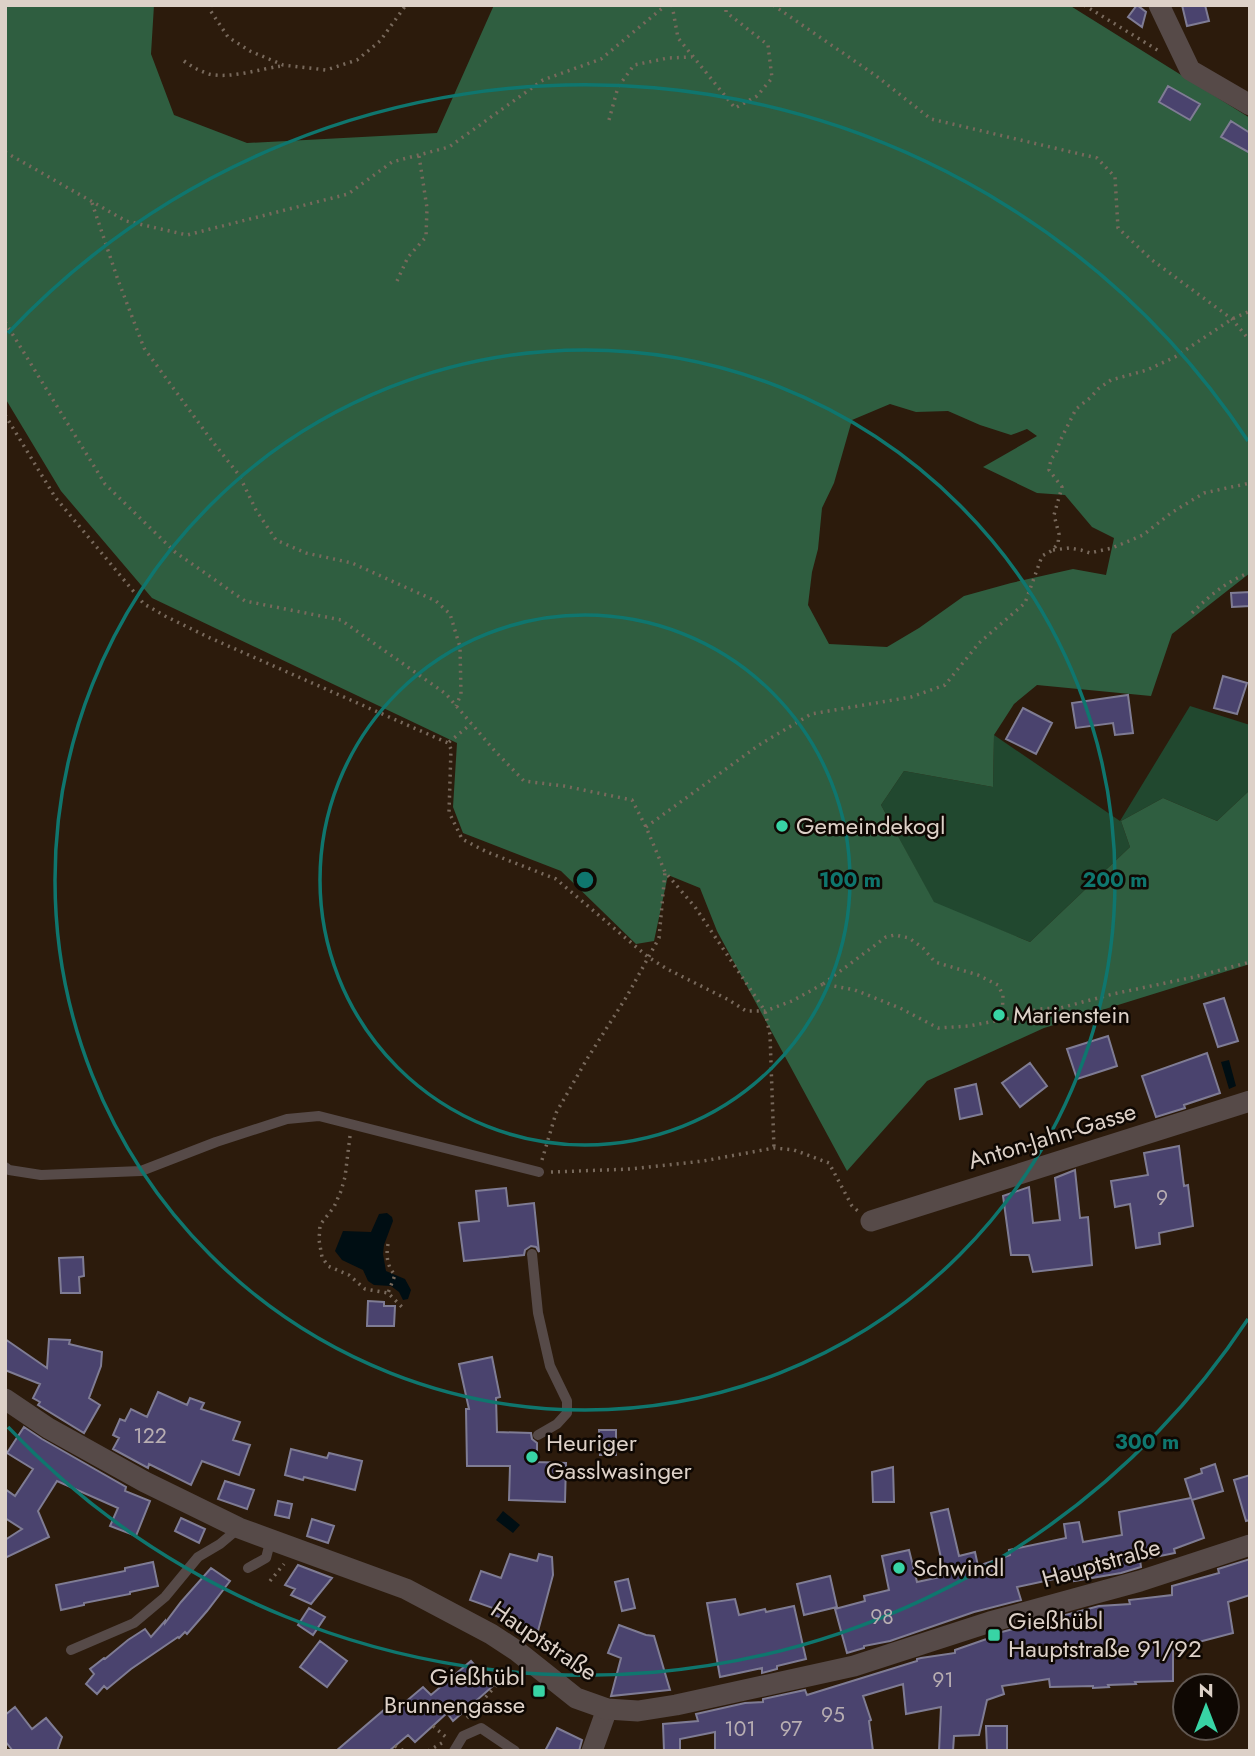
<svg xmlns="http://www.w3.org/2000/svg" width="1255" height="1756" viewBox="0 0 1255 1756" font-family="Jost,sans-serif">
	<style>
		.green { fill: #21482f }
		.forest { fill: #2f5e40; fill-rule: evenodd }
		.water { fill: #000e13 }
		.building { fill: #4a436e; stroke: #7f7c94; stroke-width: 2 }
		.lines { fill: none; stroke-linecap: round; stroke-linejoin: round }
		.path { stroke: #78695c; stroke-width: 3.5; stroke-dasharray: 2 5; stroke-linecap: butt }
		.service { stroke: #564a48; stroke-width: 10 }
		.minor { stroke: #564a48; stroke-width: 21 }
		.tertiary { stroke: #564a48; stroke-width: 21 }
		.ring { fill: none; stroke: #0f766e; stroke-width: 3.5 }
		.poi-dot { fill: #38d4a5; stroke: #0f0803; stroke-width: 2.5 }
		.labels { text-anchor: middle; stroke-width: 5; stroke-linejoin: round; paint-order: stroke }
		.number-label { font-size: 21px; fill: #b8aeb2 }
		.poi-label { font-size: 24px; fill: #ddd1c8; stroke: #0f0803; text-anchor: start }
		.street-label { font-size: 24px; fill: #ddd1c8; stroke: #0f0803 }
		.centre { fill: #0f766e; stroke: #0f0803; stroke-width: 3.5 }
		.ring-label { font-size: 21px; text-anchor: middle; font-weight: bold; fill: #0f766e; stroke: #0f0803; stroke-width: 5; stroke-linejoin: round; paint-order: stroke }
	</style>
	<rect width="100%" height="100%" fill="#2c1b0c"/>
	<path class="green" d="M1190,706L1250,725V790L1217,821L1163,798L1121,821L1130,847L1030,942L934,903L881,805L904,771L993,787L994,735L1120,821Z"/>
	<path class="forest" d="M5,5H154L151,54L174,115L247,143L437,133L494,5H1069L1250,118V573L1172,634L1151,696L1037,685L1014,704L994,735L993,787L904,771L881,805L934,902L1030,942L1130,847L1121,821L1163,798L1217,821L1250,790V964L1044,1028L927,1081L847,1171L717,931L700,888L668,875L654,941L636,944L561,871L463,833L453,807L457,743L152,598L61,491L5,398ZM890,404L916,412L948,411L980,425L1011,435L1027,429L1037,436L983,467L1037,493L1065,495L1092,527L1114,538L1106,575L1073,569L1011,583L964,596L919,628L887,647L829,644L808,605L812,572L818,549L822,508L834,483L852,420Z"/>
	<path class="water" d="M1229,1060L1236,1086L1229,1089L1221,1062Z
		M387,1213L392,1217L393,1221L384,1245L383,1254L386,1271L405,1279L411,1290L408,1299L403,1300L399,1292L391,1286L374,1285L368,1281L363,1270L342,1260L335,1251L343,1231L371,1232L379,1214Z
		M503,1511L520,1525L513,1533L496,1520Z"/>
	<path class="building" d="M1137,5L1146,12L1142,27L1128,17Z
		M1182,5H1205L1209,21L1187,26Z
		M1168,86L1200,104L1190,120L1159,102Z
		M1231,121L1250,133V153L1221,137Z
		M1250,592V606L1232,607L1231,593Z
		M1223,676L1247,683L1237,714L1214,708Z
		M1128,695L1133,733L1115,735L1113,723L1076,728L1072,703Z
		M1023,708L1052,723L1036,754L1006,739Z
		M1224,998L1238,1041L1218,1047L1204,1004Z
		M1108,1036L1117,1066L1077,1079L1067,1049Z
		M1207,1053L1220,1093L1184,1105L1185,1108L1156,1117L1142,1076Z
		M1030,1063L1047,1086L1020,1107L1002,1083Z
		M976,1084L982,1114L960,1119L955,1089Z
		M1179,1146L1184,1186L1188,1185L1193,1226L1159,1233L1160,1244L1136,1248L1130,1204L1115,1207L1111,1181L1148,1175L1144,1153Z
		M1075,1170L1080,1218L1088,1217L1092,1265L1033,1272L1029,1255H1011L1003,1196L1029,1187L1033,1223L1060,1220L1055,1178Z
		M506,1188L508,1206L534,1203L539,1252L536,1247L531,1246L525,1250L524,1255L464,1261L459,1223L479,1221L476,1191Z
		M83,1257L84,1276L79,1277L80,1293H61L59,1258Z
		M368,1301L384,1302V1306H395L394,1326H367Z
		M5,1339L47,1368L49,1339L70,1340L69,1344L102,1352L101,1366L89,1398L100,1405L84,1433L38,1405L40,1402L33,1398L40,1384L5,1370Z
		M492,1357L500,1397L496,1398L497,1432L531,1433L532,1439L537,1443V1462L566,1463L565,1502L509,1500L510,1466H467L466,1409H469L459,1364Z
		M158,1392L187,1405L190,1398L204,1403L201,1409L240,1422L233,1440L250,1445L239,1475L202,1461L191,1485L149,1464L148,1468L113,1449L119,1438L113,1435L120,1419L125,1421L131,1409L147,1417Z
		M24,1427L42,1439L126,1487L125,1491L150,1501L136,1536L110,1526L118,1508L57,1481L38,1511L49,1537L5,1558V1540L22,1529L5,1518V1489L15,1496L33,1469L7,1453Z
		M599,1430H616V1455H600Z
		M291,1449L327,1458L329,1453L362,1461L355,1490L304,1477L303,1480L285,1475Z
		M1215,1464L1223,1491L1192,1500L1204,1538L1174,1549L1175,1553L1140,1560L1141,1567L1121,1573L1074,1581L1073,1575L1017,1587L1021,1600L974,1612L890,1641L864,1646V1648L847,1653L835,1609L865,1601L864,1596L889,1590L882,1556L909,1550L917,1582L945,1576L931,1513L948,1509L959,1556L975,1552L978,1566L1010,1555L1009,1550L1066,1538L1064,1524L1079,1522L1083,1542L1122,1535L1119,1512L1191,1498L1185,1479L1202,1473L1201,1469Z
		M893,1467L894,1502H873L872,1472Z
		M1250,1475V1520L1246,1521L1234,1480Z
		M225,1481L254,1490L247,1509L218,1499Z
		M278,1501L292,1504L289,1518L275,1515Z
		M181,1518L205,1529L199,1543L175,1531Z
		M312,1519L334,1526L328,1543L307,1536Z
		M510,1554L537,1561L539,1554L552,1557L553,1575L538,1631L491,1614L493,1608L470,1600L481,1571L501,1578Z
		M1250,1559V1595L1228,1602L1233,1633L1191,1644H1173V1681L1135,1682L1136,1684L1108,1685L1109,1687L1093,1688V1686L1050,1687L1049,1679L1002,1686L1004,1694L987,1700L979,1735L954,1736L953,1751H939L941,1707L906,1714L903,1684L863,1696L871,1720L869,1721L873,1751H715V1732L680,1739V1751H664L663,1724L698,1721L696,1714L745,1703L763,1702V1699L805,1690L807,1695L917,1661V1659L921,1658L955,1653V1650L998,1635V1633L1099,1606L1130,1604L1129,1600L1172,1595V1586L1219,1573L1218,1569Z
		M153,1562L158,1586L130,1592V1594L84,1603V1605L61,1610L56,1585L125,1571V1568Z
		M298,1565L332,1578L311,1604L291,1595L295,1589L285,1585Z
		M211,1568L230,1581L207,1611L187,1634L185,1632L179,1638L178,1637L131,1669L107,1689L104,1686L97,1694L86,1684L94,1674L90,1669L104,1658L105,1659L128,1640L145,1629L151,1637L165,1621V1623L181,1602Z
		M830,1576L837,1607L804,1615L797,1584Z
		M628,1579L635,1608L622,1611L615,1582Z
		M735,1599L739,1615L765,1609L766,1612L794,1606L806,1659L777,1666V1669L762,1673V1668L720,1677L707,1603Z
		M309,1608L325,1617L313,1635L298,1625Z
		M619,1625L646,1635L654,1636L670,1690L611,1696L621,1658L608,1653Z
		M320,1641L347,1661L327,1687L300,1667Z
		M471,1661L493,1686L453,1721L447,1713L415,1742L408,1735L389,1751H336L385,1709L390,1715L423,1687L431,1695Z
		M15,1707L32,1729L46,1718L62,1737L57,1751H13L5,1741V1715Z
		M986,1726H1007V1751H987Z
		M557,1728L582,1740L579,1751H545Z"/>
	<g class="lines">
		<path class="path" d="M211,5L210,10L228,37L250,51L283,65L326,70L357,60L380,41L406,5
			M672,5L678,38L735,108L757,96L772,78L768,45L726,12V5
			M773,5L875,75L931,119L1097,158L1115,177L1118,228L1152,260L1232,319L1250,341
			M1084,5L1159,51
			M184,61C192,67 200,71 209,74C230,79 260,69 281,66
			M609,120L618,87L634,65L668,58L692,57
			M5,152L126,221L187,235L348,194L392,162L449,147L543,80L601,59L666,5
			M92,203L118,280L144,348L212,441L239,475L256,510L276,540L306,553L352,563L436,601L450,614L460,647L461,694L456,706
			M397,281L408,257L426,237L427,208L419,156
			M5,322L105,484L175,552L245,601L341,620L446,694L494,750L524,781L564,786L632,800L646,827L665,872L695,907L765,1011L770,1035L774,1148
			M5,415L55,497L144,604L165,616L208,637L448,743L451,749L449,812L462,839L487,852L556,879L648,957L667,969L729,1000L746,1011H765L792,1001L823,984L855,990L900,1008L938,1028L969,1026L1011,1018L1038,1009L1060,1008L1113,994L1194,977L1250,962
			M1053,550L1069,548L1081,550L1090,553L1112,548L1143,535L1171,513L1204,493L1250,483
			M1192,613C1211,594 1225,583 1250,572
			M449,742L471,724
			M646,827L759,745L811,714L911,697L945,685L979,643L1025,603L1042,556L1051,551L1058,544L1059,534L1054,515L1062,487L1049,470L1051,459L1056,453L1060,441L1076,409L1091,397L1098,389L1111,380L1147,370L1175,357L1232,319L1250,311
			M823,984L886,937L895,935L909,938L923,948L935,962L978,975L998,985L1003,995L1002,1020
			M350,1136L345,1177L341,1191L334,1207L320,1225L319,1240L322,1257L328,1266L349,1275L365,1289L388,1293L403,1308
			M542,1160L556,1113L587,1059L627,996L659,938L665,872
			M551,1172L631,1169L703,1161L774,1148L794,1150L829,1163L852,1206L858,1211
			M388,1244C386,1256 387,1266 395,1275L388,1293
			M270,1581L284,1564
			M467,1718L509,1671L507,1669
			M433,1726L447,1738
			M395,1746L404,1751
			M428,1751L442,1743"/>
		<path class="service" d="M5,1167L9,1170L41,1175L141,1171L216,1142L287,1119L319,1116L539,1172
			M532,1254L538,1313L550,1366L567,1401V1413L557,1424L538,1435
			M248,1568L266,1558L271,1539
			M71,1650L134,1623L165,1597L198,1557L220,1544L239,1528
			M454,1751L463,1736L481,1728L515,1751"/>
		<path class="minor" d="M1159,5L1190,70L1250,105
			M871,1221L1250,1101
			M592,1751L607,1709"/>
		<path class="tertiary" d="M5,1399L48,1428L145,1482L239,1528L406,1589L491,1634L517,1651L576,1698L607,1709L638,1711L676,1705L854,1666L990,1622L1140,1581L1250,1545"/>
	</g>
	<g class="ring">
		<circle cx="585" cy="880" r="265"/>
		<circle cx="585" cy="880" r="530"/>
		<path d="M1248 1319A795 795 0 0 1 8 1427M8 333A795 795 0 0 1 1248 441"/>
	</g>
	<g class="poi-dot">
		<circle cx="782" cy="826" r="7"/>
		<circle cx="999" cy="1015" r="7"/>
		<circle cx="532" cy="1457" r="7"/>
		<circle cx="899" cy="1568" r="7"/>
		<rect x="987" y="1628" width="14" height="14" rx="3.5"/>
		<rect x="532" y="1684" width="14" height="14" rx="3.5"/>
	</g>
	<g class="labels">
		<g class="number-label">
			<text x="1162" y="1205">9</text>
			<text x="150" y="1443">122</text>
			<text x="882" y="1624">98</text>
			<text x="943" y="1687">91</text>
			<text x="833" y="1722">95</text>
			<text x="740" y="1736">101</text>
			<text x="791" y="1736">97</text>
		</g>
		<g class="poi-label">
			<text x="796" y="834">Gemeindekogl</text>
			<text x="1013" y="1023">Marienstein</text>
			<text x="546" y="1451">Heuriger<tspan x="546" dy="28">Gasslwasinger</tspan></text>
			<text x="913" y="1576">Schwindl</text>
			<text x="1008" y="1629">Gießhübl<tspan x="1008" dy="28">Hauptstraße 91/92</tspan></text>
			<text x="525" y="1685" text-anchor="end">Gießhübl<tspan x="525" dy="28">Brunnengasse</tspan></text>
		</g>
		<g class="street-label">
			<text transform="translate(1052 1136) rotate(-17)" y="8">Anton-Jahn-Gasse</text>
			<text transform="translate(1101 1563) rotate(-16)" y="8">Hauptstraße</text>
			<text transform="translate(544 1641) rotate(34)" y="8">Hauptstraße</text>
		</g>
	</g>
	<circle cx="585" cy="880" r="10" class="centre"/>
	<g class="ring-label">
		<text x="850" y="887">100 m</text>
		<text x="1115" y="887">200 m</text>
		<text x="1147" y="1449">300 m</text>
	</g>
	<rect width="1255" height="1756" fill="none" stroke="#ddd1c8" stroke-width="14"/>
	<g transform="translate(1206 1707)"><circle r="33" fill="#0f0803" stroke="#615852" stroke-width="2"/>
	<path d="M0-5L12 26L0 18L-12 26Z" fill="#38d4a5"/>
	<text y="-10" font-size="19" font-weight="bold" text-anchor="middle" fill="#ddd1c8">N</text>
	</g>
</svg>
